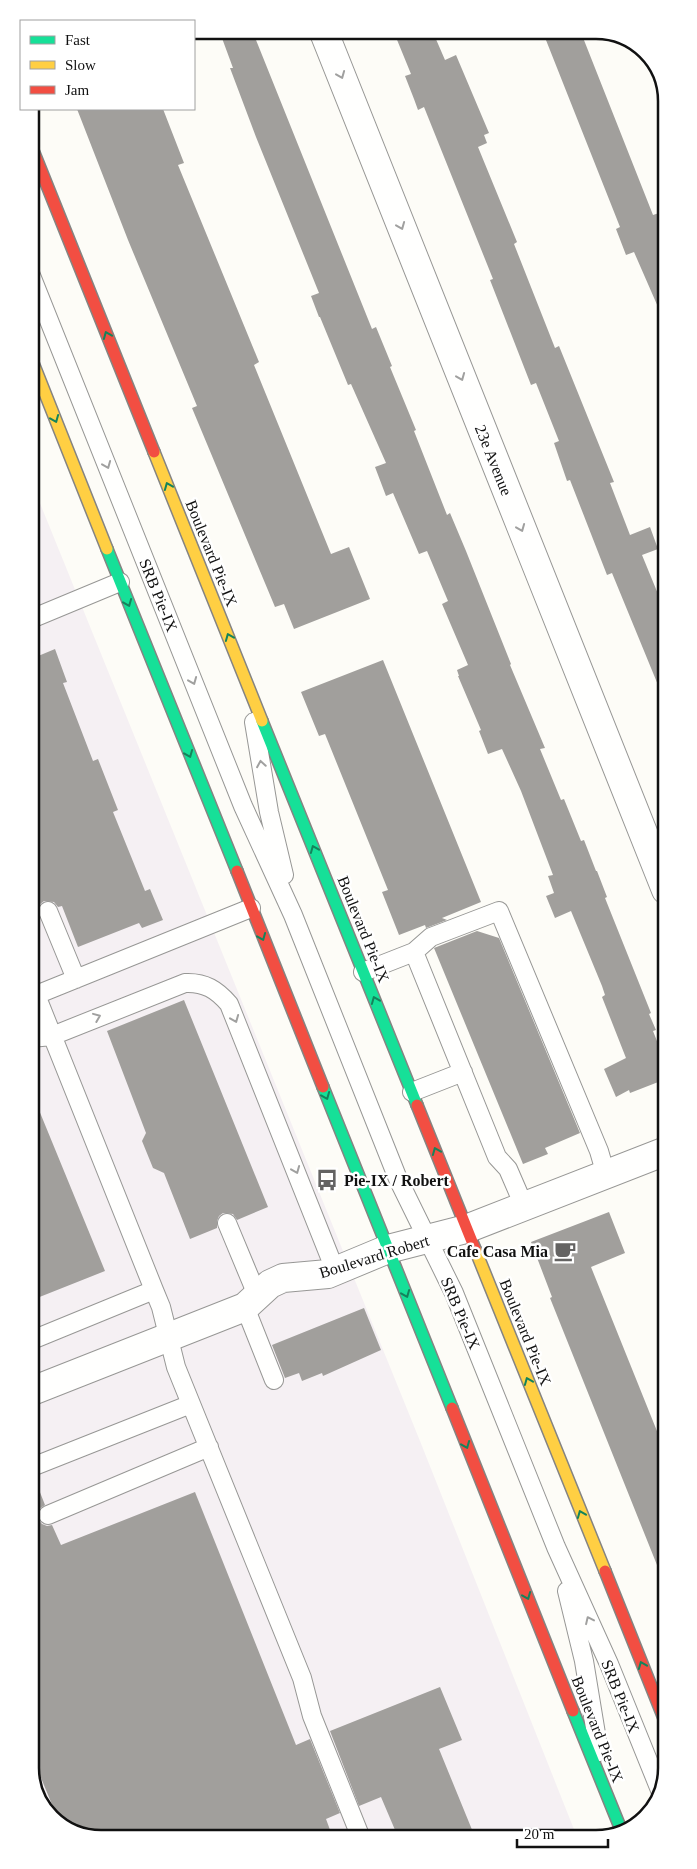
<svg xmlns="http://www.w3.org/2000/svg" width="697" height="1869" viewBox="0 0 697 1869" font-family="'Times New Roman',serif">
	<style>
		.industrial { fill: #f5f0f3 }
		.building { fill: #a19f9c }
		.lines { fill: none; stroke-linecap: round; stroke-linejoin: round }
		.lane-casing { stroke: #979795; stroke-width: 20 }
		.street-casing { stroke: #979795; stroke-width: 30 }
		.fast-casing { stroke: #858482; stroke-width: 14 }
		.slow-casing { stroke: #858482; stroke-width: 14 }
		.jam-casing { stroke: #858482; stroke-width: 14 }
		.lane { stroke: #fffffe; stroke-width: 18 }
		.street { stroke: #fffffe; stroke-width: 28 }
		.fast { stroke: #16e098; stroke-width: 11 }
		.slow { stroke: #ffcf43; stroke-width: 11 }
		.jam { stroke: #f24e42; stroke-width: 11 }
		.oneway { stroke: #a0a09f }
		.oneway2 { stroke: #14835b }
		.labels { text-anchor: middle; stroke-width: 5; stroke-linejoin: round; paint-order: stroke }
		.street-label { font-size: 16px; fill: #111; stroke: #fff }
		.poi-label { font-size: 16px; font-weight: bold; fill: #111; stroke: #fff; text-anchor: start }
		.rim { fill: none; stroke: #111; stroke-width: 2.5 }
	</style>
	<rect width="100%" height="100%" fill="#fdfcf7"/>
	<path class="industrial" d="M31,481L420,1441L577,1837L96,1839L54,1822L32,1787Z"/>
	<path class="building" d="M219,30H252L372,329L376,327L392,366L390,367L416,430L414,431L447,515L450,513L466,551L511,664L510,665L545,748L540,749L561,800L564,799L581,841L584,840L596,871H597L607,897L605,898L651,1013L649,1014L656,1030L653,1031L666,1064V1079L630,1093L629,1090L616,1097L604,1069L626,1058L602,997L605,995L602,986L571,911L555,918L546,896L554,893L548,876L553,875L521,791L502,749L488,754L479,731L481,730L458,676H459L457,670L468,665L442,604L448,601L427,551L419,554L393,493L386,496L375,467L386,463L351,384L348,385L320,317H319L311,296L319,293L256,137L230,68H233Z
		M393,30H432L445,60L456,55L489,133L484,135L487,143L478,147L517,242L514,244L555,348L559,346L614,482L610,483L630,535L650,527L658,549L642,555L665,611V702L612,573L607,575L570,480L567,481L554,443L559,441L536,383L531,385L490,280L493,279L424,107L418,110L414,99L405,76L411,74Z
		M542,30H580L653,215L665,211V323L634,252L626,255L616,229L620,227Z
		M77,109H163L184,163L178,165L259,362L254,365L331,554L349,547L370,599L294,629L284,604L275,607L192,408L197,406L128,240Z
		M55,649L67,682L63,683L93,761L98,759L118,810L113,812L145,891L150,889L163,920L142,928L139,923L78,947L62,906L58,907L54,902L44,901L39,905L38,915L31,918V659Z
		M383,660L481,902L442,918L447,920L426,928L425,925L399,935L382,892L388,890L325,734L319,736L301,692Z
		M477,931L499,938L580,1133L545,1148L548,1154L523,1164L434,948Z
		M184,1000L268,1207L237,1220L233,1214L223,1213L219,1216L217,1221V1228L190,1239L164,1173L153,1168L142,1141L146,1133L107,1031Z
		M32,1093L105,1271L32,1300Z
		M609,1212L625,1253L591,1267L667,1456V1585H665L550,1298L552,1297L531,1242Z
		M364,1308L381,1350L323,1376L322,1373L302,1381L299,1373L285,1378L272,1345Z
		M32,1477H34L45,1505L39,1509L38,1519L42,1524L47,1526L52,1525L61,1545L195,1492L296,1745L310,1739L340,1813L326,1819L333,1838L96,1839L60,1824L32,1756Z
		M440,1687L462,1740L439,1749L475,1837H398L381,1797L359,1806L330,1731Z"/>
	<g class="lines">
		<g class="lane-casing">
			<path id="lane" d="M30,273L243,806L293,915L398,1179L454,1293L556,1547L609,1664L660,1790
				M31,619L120,582
				M254,722L269,812L284,875
				M251,908L36,995L154,1290L161,1307L176,1367L302,1678L312,1716L361,1838
				M48,911L76,979
				M414,952L431,937L499,911L599,1151L606,1175
				M363,972L414,952L497,1157L508,1169L524,1206
				M31,1038L52,1036L185,983C205,982 217,990 229,1004L335,1270
				M412,1092L463,1072
				M227,1223L257,1295
				M245,1307L274,1380
				M32,1340L154,1290
				M32,1467L191,1404
				M48,1515L209,1447
				M567,1591L584,1661L599,1752"/>
		</g>
		<g class="street-casing">
			<path id="street" d="M323,30L666,890
				M32,1391L245,1307L270,1284L283,1278L328,1274L388,1249L466,1229L666,1151"/>
		</g>
		<g class="fast-casing">
			<path id="fast" d="M107,549L237,871
				M262,721L417,1105
				M323,1087L452,1408
				M573,1711L622,1832"/>
		</g>
		<g class="slow-casing">
			<path id="slow" d="M31,358L107,549
				M154,452L262,721
				M475,1249L605,1571"/>
		</g>
		<g class="jam-casing">
			<path id="jam" d="M30,143L154,452
				M237,871L323,1087
				M417,1105L475,1249
				M452,1408L573,1711
				M605,1571L667,1726"/>
		</g>
		<use href="#lane" class="lane"/>
		<use href="#street" class="street"/>
		<use href="#fast" class="fast"/>
		<use href="#slow" class="slow"/>
		<use href="#jam" class="jam"/>
	</g>
	<defs><path id="oneway-chevron" d="M-2-3.5L2.5 0L-2 3.5" fill="none" stroke-width="1.6" stroke-linecap="round" stroke-linejoin="round" transform="scale(1.25)"/></defs>
	<g class="oneway">
		<use href="#oneway-chevron" transform="translate(341 75) rotate(68)"/>
		<use href="#oneway-chevron" transform="translate(401 226) rotate(68)"/>
		<use href="#oneway-chevron" transform="translate(461 377) rotate(68)"/>
		<use href="#oneway-chevron" transform="translate(107 465) rotate(68)"/>
		<use href="#oneway-chevron" transform="translate(521 528) rotate(68)"/>
		<use href="#oneway-chevron" transform="translate(193 681) rotate(68)"/>
		<use href="#oneway-chevron" transform="translate(261 764) rotate(-99)"/>
		<use href="#oneway-chevron" transform="translate(97 1017) rotate(-22)"/>
		<use href="#oneway-chevron" transform="translate(235 1019) rotate(68)"/>
		<use href="#oneway-chevron" transform="translate(296 1170) rotate(68)"/>
		<use href="#oneway-chevron" transform="translate(589 1620) rotate(-115)"/>
	</g>
	<g class="oneway2">
		<use href="#oneway-chevron" transform="translate(107 335) rotate(-112)"/>
		<use href="#oneway-chevron" transform="translate(55 419) rotate(68)"/>
		<use href="#oneway-chevron" transform="translate(168 486) rotate(-112)"/>
		<use href="#oneway-chevron" transform="translate(128 603) rotate(68)"/>
		<use href="#oneway-chevron" transform="translate(229 637) rotate(-112)"/>
		<use href="#oneway-chevron" transform="translate(189 754) rotate(68)"/>
		<use href="#oneway-chevron" transform="translate(314 849) rotate(-112)"/>
		<use href="#oneway-chevron" transform="translate(262 937) rotate(68)"/>
		<use href="#oneway-chevron" transform="translate(375 1000) rotate(-112)"/>
		<use href="#oneway-chevron" transform="translate(326 1096) rotate(68)"/>
		<use href="#oneway-chevron" transform="translate(436 1151) rotate(-112)"/>
		<use href="#oneway-chevron" transform="translate(406 1294) rotate(68)"/>
		<use href="#oneway-chevron" transform="translate(528 1381) rotate(-112)"/>
		<use href="#oneway-chevron" transform="translate(466 1445) rotate(68)"/>
		<use href="#oneway-chevron" transform="translate(581 1514) rotate(-112)"/>
		<use href="#oneway-chevron" transform="translate(527 1596) rotate(68)"/>
		<use href="#oneway-chevron" transform="translate(642 1665) rotate(-112)"/>
	</g>
	<defs>
		<g id="bus-bare" transform="scale(1.725)"><path d="M-5-6H5V4H4V6H2V4H-2V6H-4V4H-5ZM-3.5-4V0h7V-4ZM-3.5 1.2v1.5H-2V1.2ZM2 1.2v1.5H3.5V1.2Z" fill="#646362" stroke="#fff" stroke-width="2.5" paint-order="stroke"/></g>
		<g id="cafe-bare" transform="scale(1.725)"><path d="M-5.5-4.5H6V0H3Q3 3.5 0 3.5H-2.5Q-5.5 3.5-5.5 0ZM3-3.2v2h1.7v-2ZM-6 4.5H4V6H-6Z" fill="#646362" stroke="#fff" stroke-width="2.5" paint-order="stroke"/></g>
	</defs>
	<g fill-rule="evenodd">
		<use href="#bus-bare" x="327" y="1180"/>
		<use href="#cafe-bare" x="565" y="1251"/>
	</g>
	<g class="labels">
		<g class="street-label">
			<text transform="translate(494 460) rotate(68)" y="6">23e Avenue</text>
			<text transform="translate(212 553) rotate(68)" y="6">Boulevard Pie-IX</text>
			<text transform="translate(159 595) rotate(68)" y="6">SRB Pie-IX</text>
			<text transform="translate(364 929) rotate(68)" y="6">Boulevard Pie-IX</text>
			<text transform="translate(374 1256) rotate(-17)" y="6">Boulevard Robert</text>
			<text transform="translate(461 1313) rotate(67)" y="6">SRB Pie-IX</text>
			<text transform="translate(526 1332) rotate(68)" y="6">Boulevard Pie-IX</text>
			<text transform="translate(621 1696) rotate(68)" y="6">SRB Pie-IX</text>
			<text transform="translate(598 1729) rotate(68)" y="6">Boulevard Pie-IX</text>
		</g>
		<g class="poi-label">
			<text x="344" y="1186">Pie-IX / Robert</text>
			<text x="548" y="1257" text-anchor="end">Cafe Casa Mia</text>
		</g>
	</g>
	<path d="M0 0H697V1869H0ZM101 39H596A62 62 0 0 1 658 101V1768A62 62 0 0 1 596 1830H101A62 62 0 0 1 39 1768V101A62 62 0 0 1 101 39Z" fill="#fff" fill-rule="evenodd"/>
	<path class="rim" d="M101 39H596A62 62 0 0 1 658 101V1768A62 62 0 0 1 596 1830H101A62 62 0 0 1 39 1768V101A62 62 0 0 1 101 39Z"/>
	<rect x="20" y="20" width="175" height="90" fill="#ffffff" stroke="#a0a0a0"/>
	<rect x="30" y="36" width="25" height="8" fill="#16e098" stroke="#a0a0a0"/>
	<text x="65" y="45" font-size="15" fill="#111111">Fast</text>
	<rect x="30" y="61" width="25" height="8" fill="#ffcf43" stroke="#a0a0a0"/>
	<text x="65" y="70" font-size="15" fill="#111111">Slow</text>
	<rect x="30" y="86" width="25" height="8" fill="#f24e42" stroke="#a0a0a0"/>
	<text x="65" y="95" font-size="15" fill="#111111">Jam</text>
	<path d="M517 1839v8h91v-8" fill="none" stroke="#111111" stroke-width="2.5"/>
	<text x="524" y="1839" font-size="15" fill="#111111" stroke="#ffffff" stroke-width="4" paint-order="stroke">20 m</text>
</svg>
